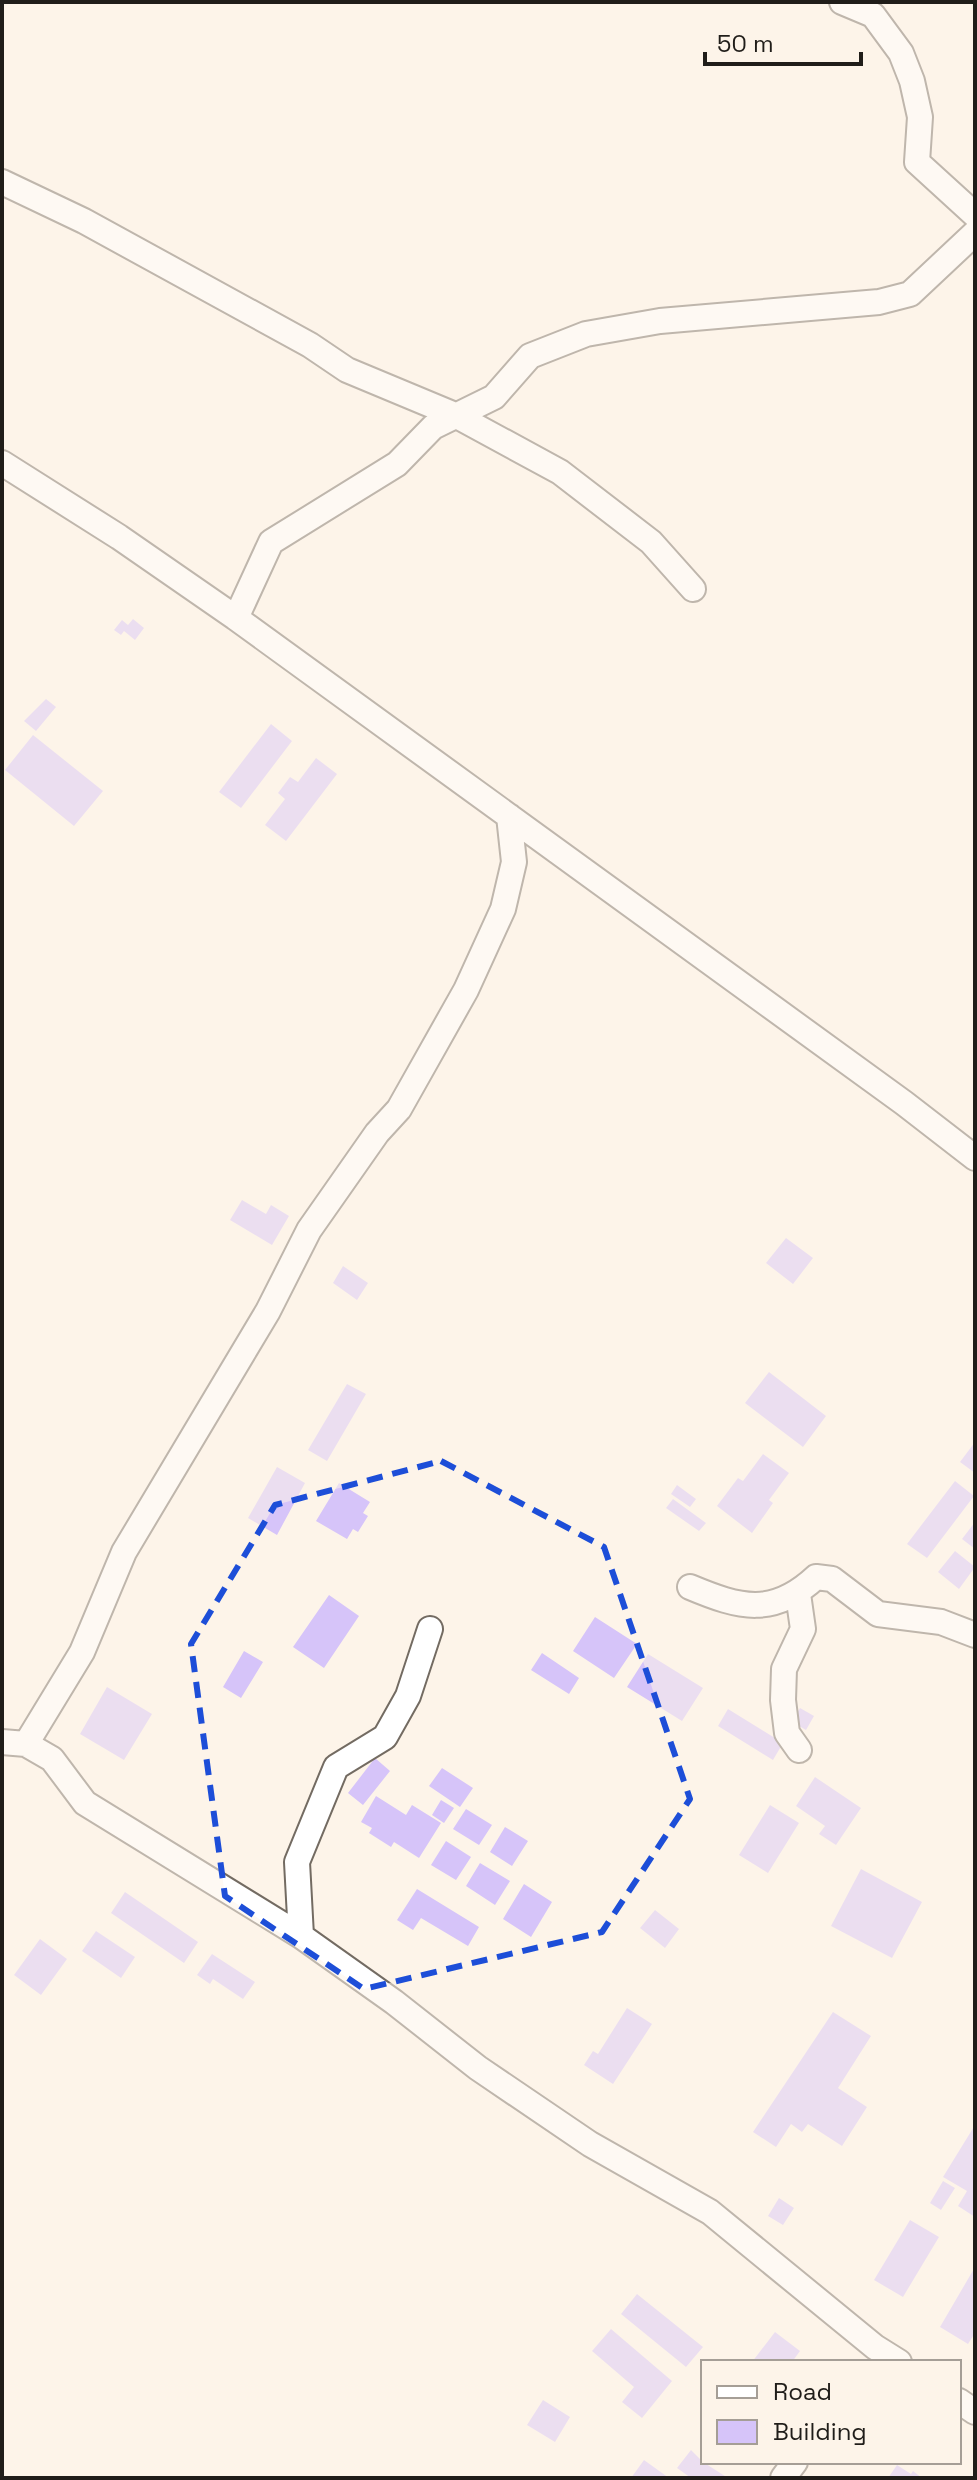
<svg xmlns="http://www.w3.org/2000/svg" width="977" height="2480" viewBox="0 0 977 2480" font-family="'Space Grotesk',sans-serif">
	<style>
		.building { fill: #d6c4f9 }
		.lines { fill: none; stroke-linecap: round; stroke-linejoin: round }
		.minor-casing { stroke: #736b62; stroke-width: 28 }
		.minor { stroke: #fff; stroke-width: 24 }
		.marked { fill: none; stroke: #1d4ed8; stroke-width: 6; stroke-dasharray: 16 10; stroke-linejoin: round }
	</style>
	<rect width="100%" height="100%" fill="#fdf4e9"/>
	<path class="building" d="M133,619L144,628L135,640L124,631L121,635L114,630L122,620L128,625Z
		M46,699L56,707L36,731L24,721Z
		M271,724L292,741L241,808L219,792Z
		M33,735L103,791L74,826L5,770Z
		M316,758L337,774L286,841L265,825L285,799L278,793L290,777L298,782Z
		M242,1200L266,1214L271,1205L289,1216L272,1245L230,1220Z
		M786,1238L813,1258L793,1284L766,1263Z
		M343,1266L368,1283L357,1300L333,1283Z
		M769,1372L826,1416L803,1447L745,1403Z
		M347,1384L366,1394L327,1461L308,1450Z
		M975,1442V1473L960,1462Z
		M763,1454L789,1473L769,1500L773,1503L752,1533L717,1506L738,1478L743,1481Z
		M277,1467L305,1483L277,1535L248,1518Z
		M955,1481L974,1496L927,1558L907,1544Z
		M339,1483L370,1502L363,1513L368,1516L358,1532L353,1529L347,1539L316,1521Z
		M677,1485L696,1499L690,1507L671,1494Z
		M673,1499L706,1523L699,1531L666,1508Z
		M975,1522V1549L962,1539Z
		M955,1551L975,1567L959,1589L938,1572Z
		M329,1595L359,1616L324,1668L293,1647Z
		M595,1617L637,1644L614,1678L573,1651Z
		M244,1651L263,1662L241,1698L223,1687Z
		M542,1653L579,1678L569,1694L531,1670Z
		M648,1654L703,1688L682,1721L627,1687Z
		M107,1687L152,1714L124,1760L80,1734Z
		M800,1708L814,1716L806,1730L792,1722Z
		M728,1709L783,1743L773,1760L718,1726Z
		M375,1758L390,1771L363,1805L348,1793Z
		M442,1768L473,1788L460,1807L429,1786Z
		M815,1777L861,1808L836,1845L819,1834L825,1826L796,1806Z
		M376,1796L406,1815L412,1805L441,1823L419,1858L394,1842L391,1847L369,1833L372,1828L361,1822Z
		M441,1800L454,1808L444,1823L432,1815Z
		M770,1805L799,1823L768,1873L739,1855Z
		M466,1809L492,1825L479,1845L453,1829Z
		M505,1827L528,1841L512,1866L490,1852Z
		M446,1841L471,1857L456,1880L431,1865Z
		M480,1863L510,1881L495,1905L466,1886Z
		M861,1869L922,1902L892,1958L831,1926Z
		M524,1884L552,1902L531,1937L503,1919Z
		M417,1889L479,1927L468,1946L421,1918L413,1930L397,1920Z
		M125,1892L198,1942L184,1963L111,1913Z
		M655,1910L679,1929L665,1948L640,1928Z
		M96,1931L135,1957L121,1978L82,1951Z
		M40,1939L67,1959L41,1995L14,1975Z
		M212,1954L255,1982L243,1999L213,1979L210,1984L197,1975Z
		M627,2008L652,2024L613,2084L584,2065L593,2051L598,2054Z
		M833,2012L871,2036L838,2088L867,2107L842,2146L808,2124L802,2132L791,2124L776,2147L753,2132Z
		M975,2125V2217L958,2206L967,2191L943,2177Z
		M943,2181L955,2188L941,2210L930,2203Z
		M779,2198L794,2208L783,2225L768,2216Z
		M910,2220L939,2237L903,2297L874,2280Z
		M975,2267V2333L968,2344L940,2327Z
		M637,2294L703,2347L686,2367L621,2314Z
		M611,2329L672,2381L642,2418L622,2402L634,2387L592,2351Z
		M775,2332L800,2351L792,2362H752Z
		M543,2400L570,2417L555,2442L527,2425Z
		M691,2450L703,2462L728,2478H691L677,2468Z
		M644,2460L669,2478H631Z
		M897,2465L911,2474L913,2471L922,2478H888Z"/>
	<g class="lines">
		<g class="minor-casing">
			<path id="minor" d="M842,2L873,15L901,53L912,81L920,117L917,162L975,215
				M2,182L84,221L310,345L347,370L455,415L560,472L651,542L693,589
				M2,463L119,537L236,618L904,1103L975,1158
				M236,618L271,542L397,464L433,427L494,397L530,356L586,334L660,321L879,302L910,294L975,233
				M690,1587C740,1608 773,1617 816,1577L832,1579L878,1614L941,1622L975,1635
				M798,1594L803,1629L784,1669L783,1700L787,1733L799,1750
				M2,1742L26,1744L52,1759L85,1803L301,1936L394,2002L478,2068L590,2144L710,2212L875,2347L899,2362
				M26,1744L82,1652L124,1552L268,1311L309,1230L377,1133L399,1109L466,990L503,909L514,862L509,816
				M301,1936L297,1862L336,1767L385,1737L408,1696L430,1629
				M959,2401L975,2412
				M783,2478L795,2462"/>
		</g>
		<use href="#minor" class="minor"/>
	</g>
	<path d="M0 0H977V2480H0ZM441,1461L604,1547L690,1799L602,1932L364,1989L225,1896L191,1644L275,1505Z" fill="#fdf4e9" fill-opacity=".55" fill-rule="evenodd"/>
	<path class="marked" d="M441,1461L604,1547L690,1799L602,1932L364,1989L225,1896L191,1644L275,1505Z"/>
	<rect width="977" height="2480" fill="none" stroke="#201d19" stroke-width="8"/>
	<rect x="701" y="2360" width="260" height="104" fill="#fdf4e9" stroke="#a59e96" stroke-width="2"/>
	<rect x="717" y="2386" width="40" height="12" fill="#ffffff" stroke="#a59e96" stroke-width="2"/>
	<text x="773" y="2400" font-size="24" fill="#201d19">Road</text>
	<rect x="717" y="2420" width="40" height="24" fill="#d6c4f9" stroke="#a59e96" stroke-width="2"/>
	<text x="773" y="2440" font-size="24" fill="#201d19">Building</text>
	<path d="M705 52v12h156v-12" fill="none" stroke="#201d19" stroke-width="4"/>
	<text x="717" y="52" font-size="24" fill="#201d19" stroke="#fdf4e9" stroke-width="6" paint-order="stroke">50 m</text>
</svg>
